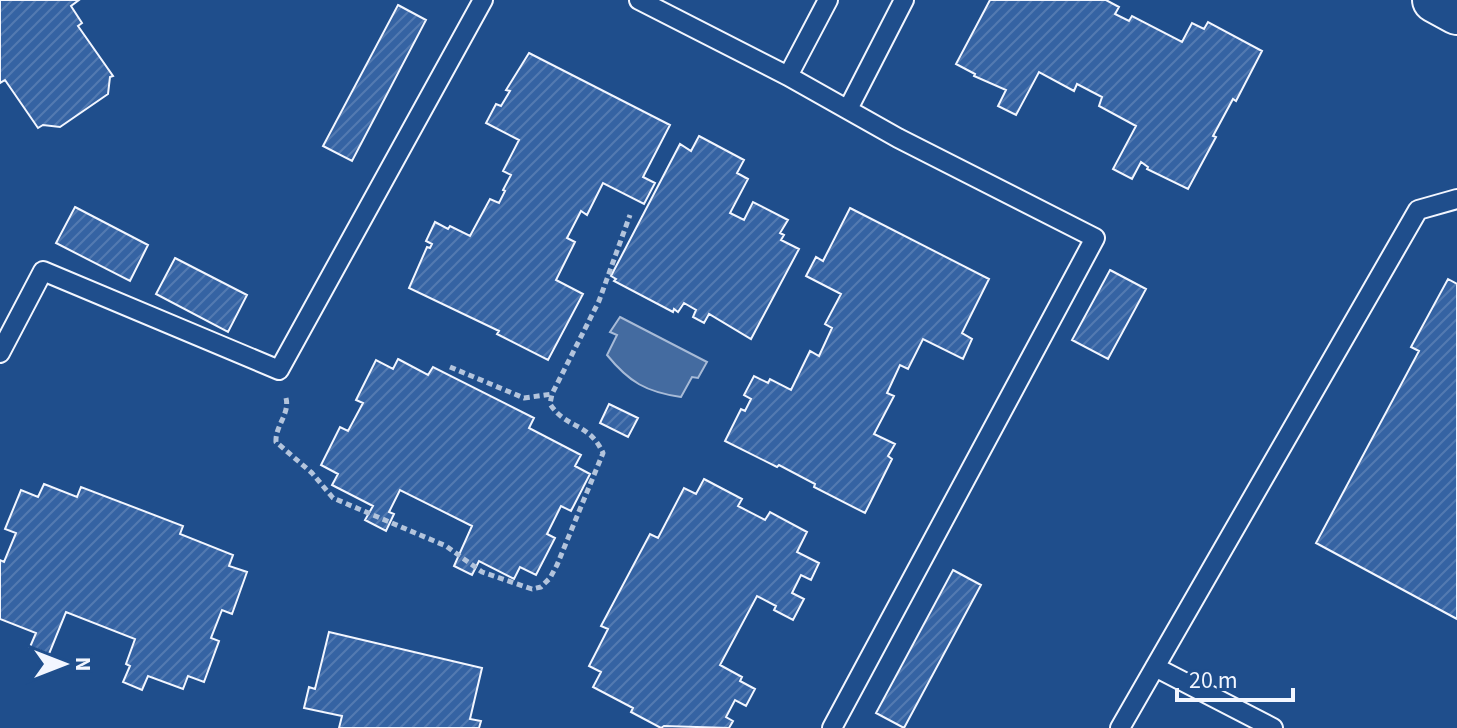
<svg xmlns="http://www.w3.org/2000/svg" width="1457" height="728" viewBox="0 0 1457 728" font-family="'Source Sans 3',sans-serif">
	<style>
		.water { fill: #446ba0; stroke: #a8bbd7; stroke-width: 2 }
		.building { fill: url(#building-hatch); stroke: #f2f6ff; stroke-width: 2 }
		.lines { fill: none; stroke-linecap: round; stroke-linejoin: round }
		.lane-casing { stroke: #f2f6ff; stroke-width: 22 }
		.secondary-casing { stroke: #f2f6ff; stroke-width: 48 }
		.path { stroke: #b3c4dc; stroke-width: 5; stroke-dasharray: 6 4; stroke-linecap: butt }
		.lane { stroke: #1f4e8c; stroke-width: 18 }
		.secondary { stroke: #1f4e8c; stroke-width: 44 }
	</style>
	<defs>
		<pattern id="building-hatch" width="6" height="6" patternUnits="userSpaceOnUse" patternTransform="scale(2)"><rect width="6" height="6" fill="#3563a3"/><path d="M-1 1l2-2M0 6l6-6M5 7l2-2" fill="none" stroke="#537ab1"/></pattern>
	</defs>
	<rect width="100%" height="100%" fill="#1f4e8c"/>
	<path class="water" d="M620,317L707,362L698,378L692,377L681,397C646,392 629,382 607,355L617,335L610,332Z"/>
	<path class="building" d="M0,0H79L71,6L82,23L78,26L113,76L110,77L108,94L60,127L43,125L38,128L5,80L0,83Z
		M990,0H1106L1119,7L1115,14L1129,21L1132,16L1182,42L1192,23L1204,29L1208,22L1262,51L1236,101L1233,99L1213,136L1216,137L1188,189L1147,169L1148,167L1141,162L1132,179L1113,169L1136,126L1099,106L1102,97L1077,84L1074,91L1039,72L1016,115L998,106L1006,90L974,76L975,74L956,64Z
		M398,5L426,20L352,161L323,146Z
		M529,53L670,125L643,177L655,183L644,204L603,183L587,215L581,211L567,238L575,242L556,280L583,294L548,360L497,334L499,331L409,288L427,247L430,248L432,244L426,241L435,222L448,229L450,226L470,236L490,199L499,203L505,191L503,190L511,175L503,171L519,140L486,123L496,104L501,106L510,91L506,90Z
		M699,136L744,160L737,173L748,179L730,213L744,220L753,202L788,220L780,233L784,235L781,240L799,249L751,339L709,314L704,323L693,317L696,310L684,303L678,312L674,309L673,312L614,281L616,279L611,276L680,144L691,151Z
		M75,207L148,245L130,281L56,243Z
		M850,208L989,279L962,333L972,339L963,359L923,339L908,369L900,365L887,393L894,396L874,434L895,444L888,456L892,459L865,513L814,487L815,484L779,465L777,467L725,441L741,409L745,411L751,399L744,395L754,376L768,383L770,379L791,390L810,351L819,356L832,328L825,324L841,294L806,276L816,257L823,261Z
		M175,258L247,295L228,332L156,294Z
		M1110,270L1146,289L1108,359L1072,340Z
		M1448,279L1457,284V619L1316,543L1419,351L1411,347Z
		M398,359L428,375L433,367L534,418L529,428L581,455L575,466L590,474L571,511L561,506L547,534L555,538L536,575L520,567L514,579L479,561L472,575L454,566L472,526L400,490L389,512L394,514L386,531L365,520L373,506L332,485L338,474L321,465L340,427L348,431L363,403L356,400L376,360L393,369Z
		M609,404L638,418L628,437L600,423Z
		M704,479L742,499L738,506L765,520L770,512L807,532L797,552L819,563L811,580L801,575L792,593L804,599L793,620L774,610L776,606L757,596L720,665L742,677L740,681L755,689L746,706L735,700L726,717L733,721L729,728L664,726L661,728L631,712L633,708L593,687L601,672L589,666L608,629L601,626L650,534L658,538L684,488L696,494Z
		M44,484L77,497L81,487L183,526L180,534L233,555L229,566L247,572L232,614L222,610L211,638L219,641L204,682L188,676L183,689L148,676L142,690L123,682L130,666L126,664L135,639L66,612L49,654L30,647L36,633L0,619V560L4,562L16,533L5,529L21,490L38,497Z
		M953,570L981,585L904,728L876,713Z
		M329,632L482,668L470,719L481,721L479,728H339L342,716L304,708L309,687L315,689Z"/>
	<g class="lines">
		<g class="lane-casing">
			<path id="lane" d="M639,0L788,76L898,138L1095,238L832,728
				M788,76L828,0
				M848,109L904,0
				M0,353L43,271L279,370L483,0
				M1155,667L1273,728
				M1120,728L1418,210L1457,199"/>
		</g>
		<g class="secondary-casing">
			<path id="secondary" d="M1435,0L1457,12"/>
		</g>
		<path class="path" d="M450,367L524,398L552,394
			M286,398C290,414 275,426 276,442L312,473L333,498L446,546L482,572L532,589L541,587L550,578L557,565L603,453C589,422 566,429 550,404L552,394L599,301L630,215"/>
		<use href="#lane" class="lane"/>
		<use href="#secondary" class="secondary"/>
	</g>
	<g transform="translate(64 664) rotate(90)" stroke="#1f4e8c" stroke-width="6" paint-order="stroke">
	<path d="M0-6L14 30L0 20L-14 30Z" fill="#f2f6ff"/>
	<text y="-12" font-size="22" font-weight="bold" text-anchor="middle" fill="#f2f6ff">N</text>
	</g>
	<path d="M1177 688v12h116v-12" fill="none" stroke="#f2f6ff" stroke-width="4"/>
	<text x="1189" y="688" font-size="24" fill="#f2f6ff" stroke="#1f4e8c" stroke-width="6" paint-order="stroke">20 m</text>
</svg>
